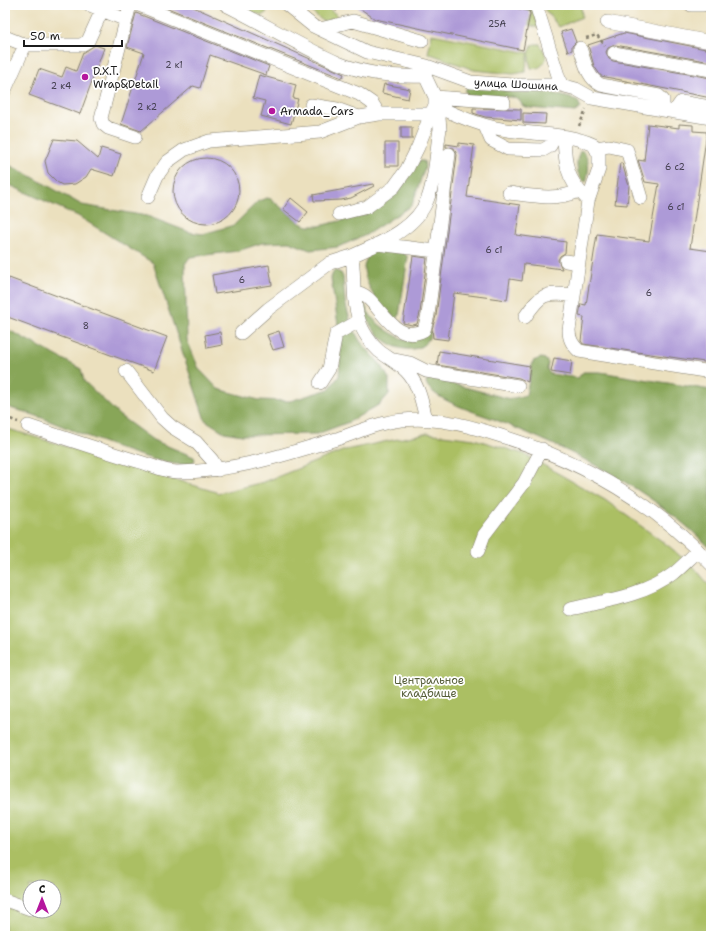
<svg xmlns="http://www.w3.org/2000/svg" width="716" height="941" viewBox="0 0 716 941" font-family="'Shantell Sans',sans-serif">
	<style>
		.green { fill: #abbf63; stroke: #646e40; fill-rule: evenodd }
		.forest { fill: #88a659; stroke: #52613a }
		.building { fill: #ad9ad7 }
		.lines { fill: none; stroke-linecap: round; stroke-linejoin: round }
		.minor-casing { stroke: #847e6d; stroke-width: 14 }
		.path { stroke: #847e6d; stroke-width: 2.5; stroke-dasharray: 3 3; stroke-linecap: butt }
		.minor { stroke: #fff; stroke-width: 13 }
		.poi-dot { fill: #b5179e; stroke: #fff; stroke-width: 1.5 }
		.labels { text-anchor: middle; stroke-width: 3.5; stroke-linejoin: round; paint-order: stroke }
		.number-label { font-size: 9px; fill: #403c4b }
		.poi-label { font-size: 11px; fill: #1c1c1c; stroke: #fff; text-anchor: start }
		.street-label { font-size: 11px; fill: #1c1c1c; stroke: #fff }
		.park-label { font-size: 11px; fill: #555d38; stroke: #fff }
	</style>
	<rect width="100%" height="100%" fill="#fff"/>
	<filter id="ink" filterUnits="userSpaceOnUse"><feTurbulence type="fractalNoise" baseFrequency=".025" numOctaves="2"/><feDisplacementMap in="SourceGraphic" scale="8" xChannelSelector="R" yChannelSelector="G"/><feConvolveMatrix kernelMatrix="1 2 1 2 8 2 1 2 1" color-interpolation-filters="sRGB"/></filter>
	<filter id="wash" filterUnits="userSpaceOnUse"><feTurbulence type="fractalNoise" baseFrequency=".012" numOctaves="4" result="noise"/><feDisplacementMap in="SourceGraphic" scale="16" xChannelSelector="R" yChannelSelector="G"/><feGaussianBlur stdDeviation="0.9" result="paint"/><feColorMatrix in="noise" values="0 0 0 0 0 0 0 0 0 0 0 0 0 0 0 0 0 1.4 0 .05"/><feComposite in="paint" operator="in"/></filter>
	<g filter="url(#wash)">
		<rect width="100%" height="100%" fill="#ebe0be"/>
		<path class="green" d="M238,5H260L267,12L263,15L252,13Z
			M306,5H323L337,15L338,20L324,22L307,8Z
			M528,5L532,7L539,28L529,25L532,11L510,6Z
			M541,5H581L582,17L559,27Z
			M432,34L529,53L525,72L513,74L474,70L428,53Z
			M534,44H540C542,48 546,53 546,57C545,65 538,70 531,68C528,60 528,50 534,44Z
			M5,428L219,493L264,482L345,450L427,433L474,439L524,454L605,500L670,547L698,572L711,587V936H5ZM30,887H54V911H30Z"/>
		<path class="forest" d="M469,85L555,94L577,100L581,108L575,112L530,108L523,106L519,100L512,97L468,96L465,91Z
			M581,150C591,157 589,171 586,182C575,178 575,158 581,150Z
			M420,161H424L425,167L412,205L366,235L338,247L310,250L289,242L262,243L238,251L190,257L185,264L187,340L199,369L218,389L259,400L290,401L329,389L339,376L341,345L331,278L334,270L341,273L343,277L345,302L351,324L360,341L382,366L389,379V394L380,404L349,422L317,434L242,435L224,432L205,420L153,263L78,216L5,183V163L29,175L82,205L147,216L189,232L203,234L234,225L258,201L267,198L271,199L300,223L308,226H319L365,215L397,193L415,165Z
			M380,249L404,253L408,257L399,316L394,320C382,313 364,283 364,268C364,263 367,258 369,253Z
			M361,300C365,304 367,311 371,316C376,324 400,341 410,340C416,339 424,334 430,331C431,335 430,336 428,340C424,345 420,348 413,349C386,352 364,324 361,300Z
			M5,328L81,369L84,381L120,416L153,440L194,457L195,460C184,479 76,431 57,424C47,420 38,416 28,413C20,410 12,410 5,405Z
			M541,358L545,359L548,363L547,369L550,374L578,378L583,372H600L711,390V549C652,489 574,451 496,420C481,414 429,399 426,382L430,378L510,399L526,395L533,361Z"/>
		<g id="blocks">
			<path class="building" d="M160,5H189L344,74L342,78Z
				M355,5H503L529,11L530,14L523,50L375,19Z
				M136,13L269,66L266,75L210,55L200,88L193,86L141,131L121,124L144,53L127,47Z
				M571,29L576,42L572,46V50L568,52L561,32Z
				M624,33L711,50V62L615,45L608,48L606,52L609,59L613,61L711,78V98L601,76L594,66L588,45Z
				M95,45L104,48L80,114L29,95L39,69L62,77L66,67L76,71L83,53Z
				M259,75L296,85L293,98L298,99L291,124L261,116L265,101L253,98Z
				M384,84L410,89L408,99L382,93Z
				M473,108L521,109V120L485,117L473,113Z
				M523,113L546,114L545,124L523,123Z
				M648,124L679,128V124L693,125V131L707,132L690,248L711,251V363L583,344L581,341L584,317L579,316L581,304L586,305L597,234L649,241L659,184L645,182L638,160L644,161Z
				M401,127H412V139H401Z
				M54,139L77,141L98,159L101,148L121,154L114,176L91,169L86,177L75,184L62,185L57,182L48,173L45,161Z
				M385,143H398V166H385Z
				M459,143L474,145L467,197L520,205L516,235L566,242L565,253L560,256L558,260L562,269L524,264L522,281L510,279L507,300L454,293L448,340L433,338L432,329L436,316L457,155L454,148L446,147V144L459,146Z
				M173 191a33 33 0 1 1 66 0a33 33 0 1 1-66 0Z
				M620,163H622L629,186L627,205L615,204Z
				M373,184L374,186L351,198L341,200L314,201L313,195Z
				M291,198L308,212L300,222L283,209Z
				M413,256L427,258L420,313L417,324L412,325L403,323Z
				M269,265L272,285L215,294L212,275Z
				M9,278L167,337L154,371L5,316V288Z
				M279,331L284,347L273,350L267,335Z
				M220,332L222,345L207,348L205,335Z
				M439,351L530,366L528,382L519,378L437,365Z
				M554,358L572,361L570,375L551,372Z"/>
		</g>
	</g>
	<g filter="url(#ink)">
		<use href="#blocks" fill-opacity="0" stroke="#847e6d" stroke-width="1"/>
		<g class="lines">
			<g class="minor-casing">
				<path id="minor" d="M90,5L126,20
					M130,5L101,118L103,124L108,128L135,137
					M139,5L359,94L372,103L379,114
					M226,5C264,24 300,46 338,63C365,74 397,77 425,76L426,68
					M287,5L313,26L367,52L427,66L471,82L513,85H561L576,89L592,98L711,118
					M534,5L537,8L561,85
					M691,5H703
					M607,22L711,42
					M320,29L353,21L422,41
					M5,37L25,45H81L88,41L102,10
					M580,48C585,62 587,78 601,85L659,96L663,100V110
					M614,53L711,70
					M425,76L435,97V105C457,116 478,125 501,129C531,135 567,132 594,145L599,155V169L588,201L569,330C569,339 572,344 579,351L711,372
					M5,90L25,45
					M435,97L504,102
					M311,105L337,109L359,117
					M674,112L681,102L710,107L711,109
					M485,126L491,140L508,149L543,150L550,146L556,136
					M564,137C565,163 566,178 585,197
					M596,148L609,146L627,150L641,198
					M509,193C533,196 556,201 579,191
					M148,197L157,176L167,162L184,150L209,141L320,132L359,117L379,114H431L435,105
					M339,214L367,207L394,187L407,169L418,147L431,114
					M377,244L436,251
					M566,261L579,263
					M355,292C378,293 391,348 424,330L428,315L449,154
					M525,317C542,292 545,293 574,295
					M241,333L268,309L330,263L352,256
					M395,360L410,363L426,371L518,386
					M126,371L162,418L172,427L196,442L212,460L218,470
					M320,383L329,369L336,334L359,321
					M426,419C422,403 419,384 406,371C398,363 388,358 379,351C371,344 362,331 359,320C352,300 355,277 352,256C380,243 417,229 428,198C436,177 436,151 440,129L439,118L435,105
					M28,426C64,438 100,450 137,461C149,464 164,472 177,472C234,472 288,454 343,437C357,432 371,426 385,423C424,414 461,423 498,435C580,460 652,500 711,564
					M478,551L484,535L524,483L542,449
					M570,609C604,601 644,596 673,574C682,567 690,558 698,551
					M5,900L30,909"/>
			</g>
			<path class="path" d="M330,5L339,12
				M586,38L597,35L605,46
				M579,126L586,109
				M5,417L18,422"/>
			<use href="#minor" class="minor"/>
		</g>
	</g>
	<g class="poi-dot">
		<circle cx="85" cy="77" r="4"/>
		<circle cx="272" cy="111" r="4"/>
	</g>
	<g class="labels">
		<g class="number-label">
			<text x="497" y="27">25А</text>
			<text x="174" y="68">2 к1</text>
			<text x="61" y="89">2 к4</text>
			<text x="147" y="110">2 к2</text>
			<text x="675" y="170">6 с2</text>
			<text x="676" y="210">6 с1</text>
			<text x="494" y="253">6 с1</text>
			<text x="242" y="283">6</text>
			<text x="649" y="296">6</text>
			<text x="86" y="329">8</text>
		</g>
		<g class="poi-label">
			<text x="93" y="75">D.X.T.<tspan x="93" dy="13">Wrap&amp;Detail</tspan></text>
			<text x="280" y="115">Armada_Cars</text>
		</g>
		<g class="street-label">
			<text transform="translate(516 84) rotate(3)" y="4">улица Шошина</text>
		</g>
		<g class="park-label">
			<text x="429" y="684">Центральное<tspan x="429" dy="13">кладбище</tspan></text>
		</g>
	</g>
	<rect width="716" height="941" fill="none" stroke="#fff" stroke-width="20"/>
	<g transform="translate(42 899)"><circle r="19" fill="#ffffff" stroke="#a4a4a4"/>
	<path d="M0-3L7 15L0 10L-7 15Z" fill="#b5179e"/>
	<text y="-6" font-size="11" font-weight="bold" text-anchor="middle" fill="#1c1c1c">С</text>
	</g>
	<path d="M24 40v6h98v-6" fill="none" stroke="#1c1c1c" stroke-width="2"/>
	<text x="30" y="40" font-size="12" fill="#1c1c1c" stroke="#ffffff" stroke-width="3" paint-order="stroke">50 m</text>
</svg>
